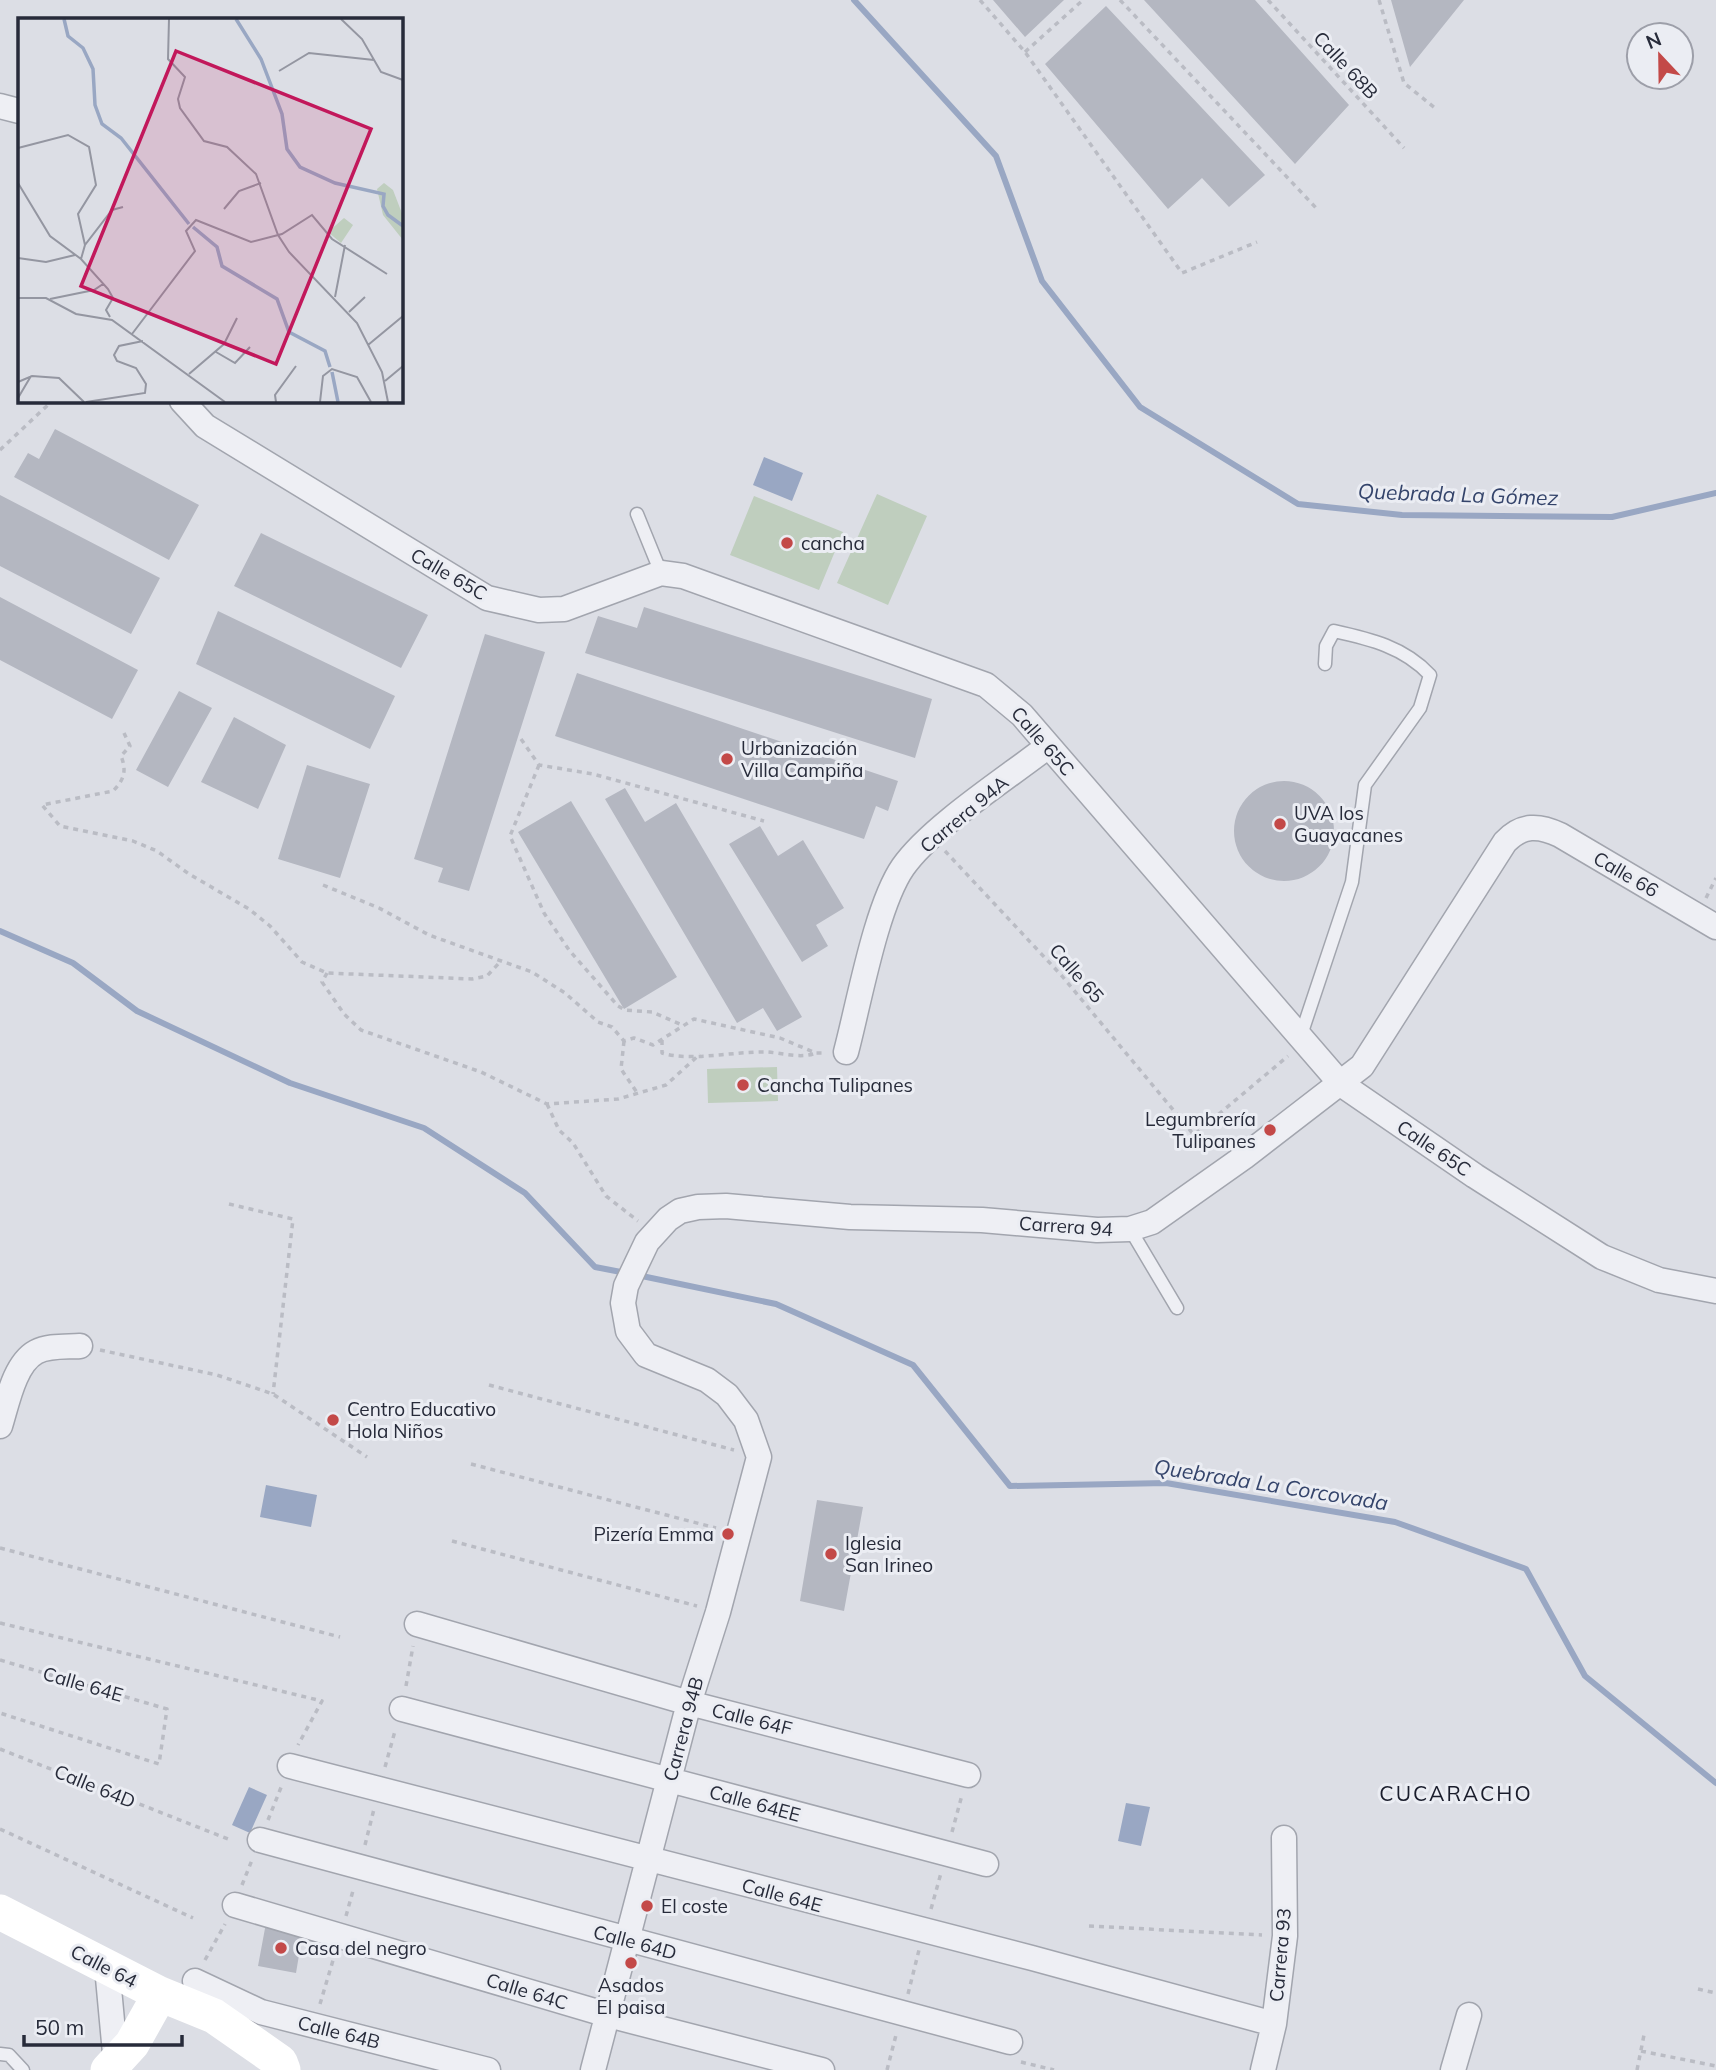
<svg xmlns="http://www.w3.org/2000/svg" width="1716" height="2070" viewBox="0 0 1716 2070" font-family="Mulish,sans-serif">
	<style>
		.green { fill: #bfcebe }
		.water { fill: #99a7c3 }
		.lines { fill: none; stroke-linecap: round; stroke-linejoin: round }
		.stream { stroke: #99a7c3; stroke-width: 6 }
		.building { fill: #b4b7c1 }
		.lane-casing { stroke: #a2a5ae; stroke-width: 15 }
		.street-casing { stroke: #a2a5ae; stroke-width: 27 }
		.path { stroke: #babcc4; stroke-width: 3.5; stroke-dasharray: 5 5; stroke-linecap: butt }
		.lane { stroke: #eeeff4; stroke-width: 12 }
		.street { stroke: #eeeff4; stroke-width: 24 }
		.secondary { stroke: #fff; stroke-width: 35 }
		.poi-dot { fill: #c34948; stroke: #ebedf3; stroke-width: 2.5 }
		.labels { text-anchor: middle; stroke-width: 6; stroke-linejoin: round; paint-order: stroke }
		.street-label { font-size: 19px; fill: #272b3a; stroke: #ebedf3 }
		.poi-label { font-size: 19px; fill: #272b3a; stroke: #ebedf3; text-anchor: start }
		.water-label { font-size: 21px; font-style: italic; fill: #34446b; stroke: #ebedf3 }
		.neighbourhood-label { font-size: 21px; letter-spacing: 2px; fill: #191c2b; stroke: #ebedf3 }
		.inset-river { fill: none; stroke: #99a7c3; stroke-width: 3.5 }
		.inset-road { fill: none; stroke: #9496a1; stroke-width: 2 }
		.view { fill: #c2185b; fill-opacity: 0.15; stroke: #c2185b; stroke-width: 3.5 }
		.inset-edge { fill: none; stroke: #272b3a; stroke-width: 3.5 }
	</style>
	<rect width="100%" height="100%" fill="#dcdee5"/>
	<path class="green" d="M877,494L927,516L888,605L837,583Z
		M754,496L843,532L819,590L730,555Z
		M777,1067L778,1101L708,1103L707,1069Z"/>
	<path class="water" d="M764,457L803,473L792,501L753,485Z
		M266,1485L317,1495L311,1527L260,1517Z
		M249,1787L267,1795L250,1833L232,1825Z
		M1126,1803L1150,1807L1141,1846L1118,1841Z"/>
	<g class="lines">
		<path class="stream" d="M854,0L996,156L1042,281L1140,407L1298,504L1402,515L1612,517L1716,493
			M0,931L73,963L137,1011L290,1083L424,1128L525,1193L595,1267L626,1273
			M637,1275L776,1304L913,1365L1010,1486L1166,1483L1395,1522L1526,1569L1585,1676L1716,1783"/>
	</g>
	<path class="building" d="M993,0H1064L1025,37Z
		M1144,0H1255L1349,105L1295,164Z
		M1391,0H1464L1410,67Z
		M1106,6L1265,175L1229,207L1202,178L1168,209L1045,64Z
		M55,429L199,505L169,560L14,477L28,453L39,459Z
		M0,495L160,578L131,634L0,566Z
		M261,533L428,615L401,668L234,586Z
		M0,597L138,670L112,719L0,660Z
		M644,607L932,699L915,758L585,653L598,616L637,628Z
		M218,611L395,696L370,749L196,664Z
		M485,634L545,652L469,891L438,882L443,868L414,859Z
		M577,673L898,781L888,811L876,806L864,839L555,736Z
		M179,691L212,708L168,787L136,770Z
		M234,717L286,745L258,809L201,782Z
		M307,765L370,784L340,878L278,859Z
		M1234 831a50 50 0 1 1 100 0a50 50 0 1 1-100 0Z
		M625,788L645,822L676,803L802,1017L777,1031L763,1008L737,1023L605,799Z
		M571,801L677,977L624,1009L518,832Z
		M760,826L778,856L803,840L844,908L816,925L828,946L802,962L729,844Z
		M817,1500L863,1507L844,1611L800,1601Z
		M266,1923L303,1931L296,1973L258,1966Z"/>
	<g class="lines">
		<g class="lane-casing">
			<path id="lane" d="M637,514L661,573
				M1300,1038L1352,882L1365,785L1420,708L1430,675C1404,647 1370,639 1334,631L1326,646L1325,664
				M1130,1229L1177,1308
				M0,2054L9,2055L23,2070"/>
		</g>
		<g class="street-casing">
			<path id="street" d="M0,106L19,111
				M182,401L205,426L487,598L539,610L564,609L661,573L683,576L986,685L1022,715L1341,1084L1475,1176L1602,1257L1659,1280L1716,1291
				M846,1052C859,1003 876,906 903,867C931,827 1007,778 1047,747
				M0,1426C7,1404 14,1364 36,1352C49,1345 66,1347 80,1346
				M417,1624L689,1703L968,1775
				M402,1709L986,1864
				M290,1766L1032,1958L1274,2024
				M260,1840L1010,2042
				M235,1905L608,2015L822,2070
				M107,1967L116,2064
				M195,1981L261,2012L488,2070
				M593,2070L689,1703L718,1612L759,1457L746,1420L727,1395L707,1380L646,1355L628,1331L623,1303L626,1286L647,1242L668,1219L680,1211L698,1207L726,1206L850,1217L982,1220L1097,1230L1130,1229L1152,1222L1244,1157L1362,1066L1505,842C1522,824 1539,825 1560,835L1716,927
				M1263,2070L1274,2024L1285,1936L1284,1838
				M1453,2070L1469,2015"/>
		</g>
		<path class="path" d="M980,0L1025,52L1182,273L1257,242
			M1120,0L1318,210
			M1268,0L1404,148
			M1379,0L1404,83L1435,108
			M1025,52L1083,0
			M0,450L52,401
			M124,733L130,746L121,756C127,771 124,780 113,791L42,805L60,826L133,841L157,851L189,874L249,909L270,926L302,962L327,973L472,979L487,976L500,962
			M521,739L539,765L593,774L764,821
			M539,765L510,836L544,913L569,950L618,1006L625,1010L652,1012L682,1025
			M945,851L1062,976L1194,1135L1288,1056
			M323,885L379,908L429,935L532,972L565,993L598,1022L612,1027L624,1041L634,1038L653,1045L694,1019L780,1038L816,1053H825
			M1706,898L1716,878
			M327,973L322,982L344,1014L361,1030L481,1072L547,1104L618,1099L666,1085L700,1054
			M662,1040V1053C692,1062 734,1051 767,1052C783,1053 801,1059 816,1053
			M624,1041L621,1069L638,1094
			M547,1104L559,1130L573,1143L606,1196L638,1221
			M229,1204L293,1219L273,1394
			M100,1350L217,1375L273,1394L367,1457
			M489,1385L734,1450
			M471,1464L716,1528
			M452,1541L697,1606
			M0,1548L340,1637
			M0,1623L322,1701L298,1745
			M0,1660L167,1709L159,1764L0,1713
			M406,1686L413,1646
			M0,1749L228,1839
			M385,1767L395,1731
			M268,1820L282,1785
			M0,1829L193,1918
			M952,1832L962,1795
			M365,1845L374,1809
			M242,1885L252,1860
			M931,1909L941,1873
			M346,1916L354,1887
			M1089,1926L1262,1935
			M205,1960L225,1924
			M1698,1989L1716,1993
			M908,1994L919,1950
			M320,2004L334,1957
			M1641,2051L1716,2066
			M1021,2062L1054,2070
			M887,2070L896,2035
			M1637,2070L1644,2035"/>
		<use href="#lane" class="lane"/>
		<use href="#street" class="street"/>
		<path class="secondary" d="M0,1912L160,1994L214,2016L280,2062L283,2070
			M108,2070L132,2044L160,1994"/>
	</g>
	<g class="poi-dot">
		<circle cx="787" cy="543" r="7"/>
		<circle cx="727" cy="759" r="7"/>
		<circle cx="1280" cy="824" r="7"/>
		<circle cx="743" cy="1085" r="7"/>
		<circle cx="1270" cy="1130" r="7"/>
		<circle cx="333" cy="1420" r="7"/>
		<circle cx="728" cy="1534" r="7"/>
		<circle cx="831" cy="1554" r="7"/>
		<circle cx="647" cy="1906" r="7"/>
		<circle cx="281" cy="1948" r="7"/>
		<circle cx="631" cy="1963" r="7"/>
	</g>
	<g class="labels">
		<g class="street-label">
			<text transform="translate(1346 65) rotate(47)" y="7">Calle 68B</text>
			<text transform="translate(449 574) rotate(30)" y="7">Calle 65C</text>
			<text transform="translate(1043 741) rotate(49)" y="7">Calle 65C</text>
			<text transform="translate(964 814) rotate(-40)" y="7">Carrera 94A</text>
			<text transform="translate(1626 874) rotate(30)" y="7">Calle 66</text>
			<text transform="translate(1077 973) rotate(49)" y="7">Calle 65</text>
			<text transform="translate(1434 1148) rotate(34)" y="7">Calle 65C</text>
			<text transform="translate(1066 1226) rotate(4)" y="7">Carrera 94</text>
			<text transform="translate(83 1684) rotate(16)" y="7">Calle 64E</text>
			<text transform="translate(752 1719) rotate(14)" y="7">Calle 64F</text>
			<text transform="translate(683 1729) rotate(-75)" y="7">Carrera 94B</text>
			<text transform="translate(95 1786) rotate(22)" y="7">Calle 64D</text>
			<text transform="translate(755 1803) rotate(15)" y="7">Calle 64EE</text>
			<text transform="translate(782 1895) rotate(15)" y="7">Calle 64E</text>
			<text transform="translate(635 1942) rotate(15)" y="7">Calle 64D</text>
			<text transform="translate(1280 1955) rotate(-85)" y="7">Carrera 93</text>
			<text transform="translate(104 1966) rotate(27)" y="7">Calle 64</text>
			<text transform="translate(527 1991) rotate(17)" y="7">Calle 64C</text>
			<text transform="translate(339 2032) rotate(14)" y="7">Calle 64B</text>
		</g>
		<g class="poi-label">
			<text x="801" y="550">cancha</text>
			<text x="741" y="755">Urbanización<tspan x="741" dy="22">Villa Campiña</tspan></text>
			<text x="1294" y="820">UVA los<tspan x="1294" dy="22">Guayacanes</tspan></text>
			<text x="757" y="1092">Cancha Tulipanes</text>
			<text x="1256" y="1126" text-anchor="end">Legumbrería<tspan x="1256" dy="22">Tulipanes</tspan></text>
			<text x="347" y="1416">Centro Educativo<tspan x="347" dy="22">Hola Niños</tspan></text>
			<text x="714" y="1541" text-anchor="end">Pizería Emma</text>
			<text x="845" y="1550">Iglesia<tspan x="845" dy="22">San Irineo</tspan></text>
			<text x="661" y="1913">El coste</text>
			<text x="295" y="1955">Casa del negro</text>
			<text x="631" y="1992" text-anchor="middle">Asados<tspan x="631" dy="22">El paisa</tspan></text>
		</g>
		<g class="water-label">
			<text transform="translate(1458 495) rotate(2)" y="7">Quebrada La Gómez</text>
			<text transform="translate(1271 1485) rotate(9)" y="7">Quebrada La Corcovada</text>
		</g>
		<g class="neighbourhood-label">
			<text x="1456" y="1801">CUCARACHO</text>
		</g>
	</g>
	<g transform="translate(18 18)">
		<rect width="385" height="385" fill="#dcdee5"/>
		<path d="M366,165L375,172L385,198V222L365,197L359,171ZM326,200L335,207L323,225L310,214Z" fill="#bfcebe"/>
		<path class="inset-river" d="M46,1L50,18L65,30L75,51L77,87L84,106L103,120L171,206M218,1L243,41L264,96L269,131L282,149L317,165L366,176L365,188L370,197L385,208M175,209L199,229L204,248L259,281L271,314L307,333L312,349M314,354L320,384"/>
		<path class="inset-road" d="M151,1L150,41L167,59L160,81L162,90L186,123L209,129L238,156L260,217L271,234L339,305L364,354L370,384M323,1L344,21L363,54L385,62M261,53L291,35L356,42M0,130L50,117L71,129L78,167L60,196L67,227M0,165L32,218L63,241L90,271L95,280L88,292L92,299M206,191L221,173L243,165M0,240L28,244L57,237M63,241L67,227L94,192L105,189M317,279L327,227M0,280H28L58,296L94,302L207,384M32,281L76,272L85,266M331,294L347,279M114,316L177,233L168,213L178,202L233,224L264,216L294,197L314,221L369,256M350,327L385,298M198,334L217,345L232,329M171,356L206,326L219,300M367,363L385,348M0,364L14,358L41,360L66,384M0,380L13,358M68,384L127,375L128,366L118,350L99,343L96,337L101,328L125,323M258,384L257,377L278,348M302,384L305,358L314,351L339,359L353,384"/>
		<path class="view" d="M158,33L353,111L258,346L63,268Z"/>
		<rect width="385" height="385" class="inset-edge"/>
	</g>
	<g transform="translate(1660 56) rotate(338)"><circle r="33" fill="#ebedf3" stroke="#9d9fa9" stroke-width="2"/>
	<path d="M0-5L12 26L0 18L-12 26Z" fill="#c34948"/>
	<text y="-10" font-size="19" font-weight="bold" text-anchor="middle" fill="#272b3a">N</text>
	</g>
	<path d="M24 2035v10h158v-10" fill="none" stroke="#272b3a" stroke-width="3.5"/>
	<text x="35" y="2035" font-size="21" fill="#272b3a" stroke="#ebedf3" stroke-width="5" paint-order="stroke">50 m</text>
</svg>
